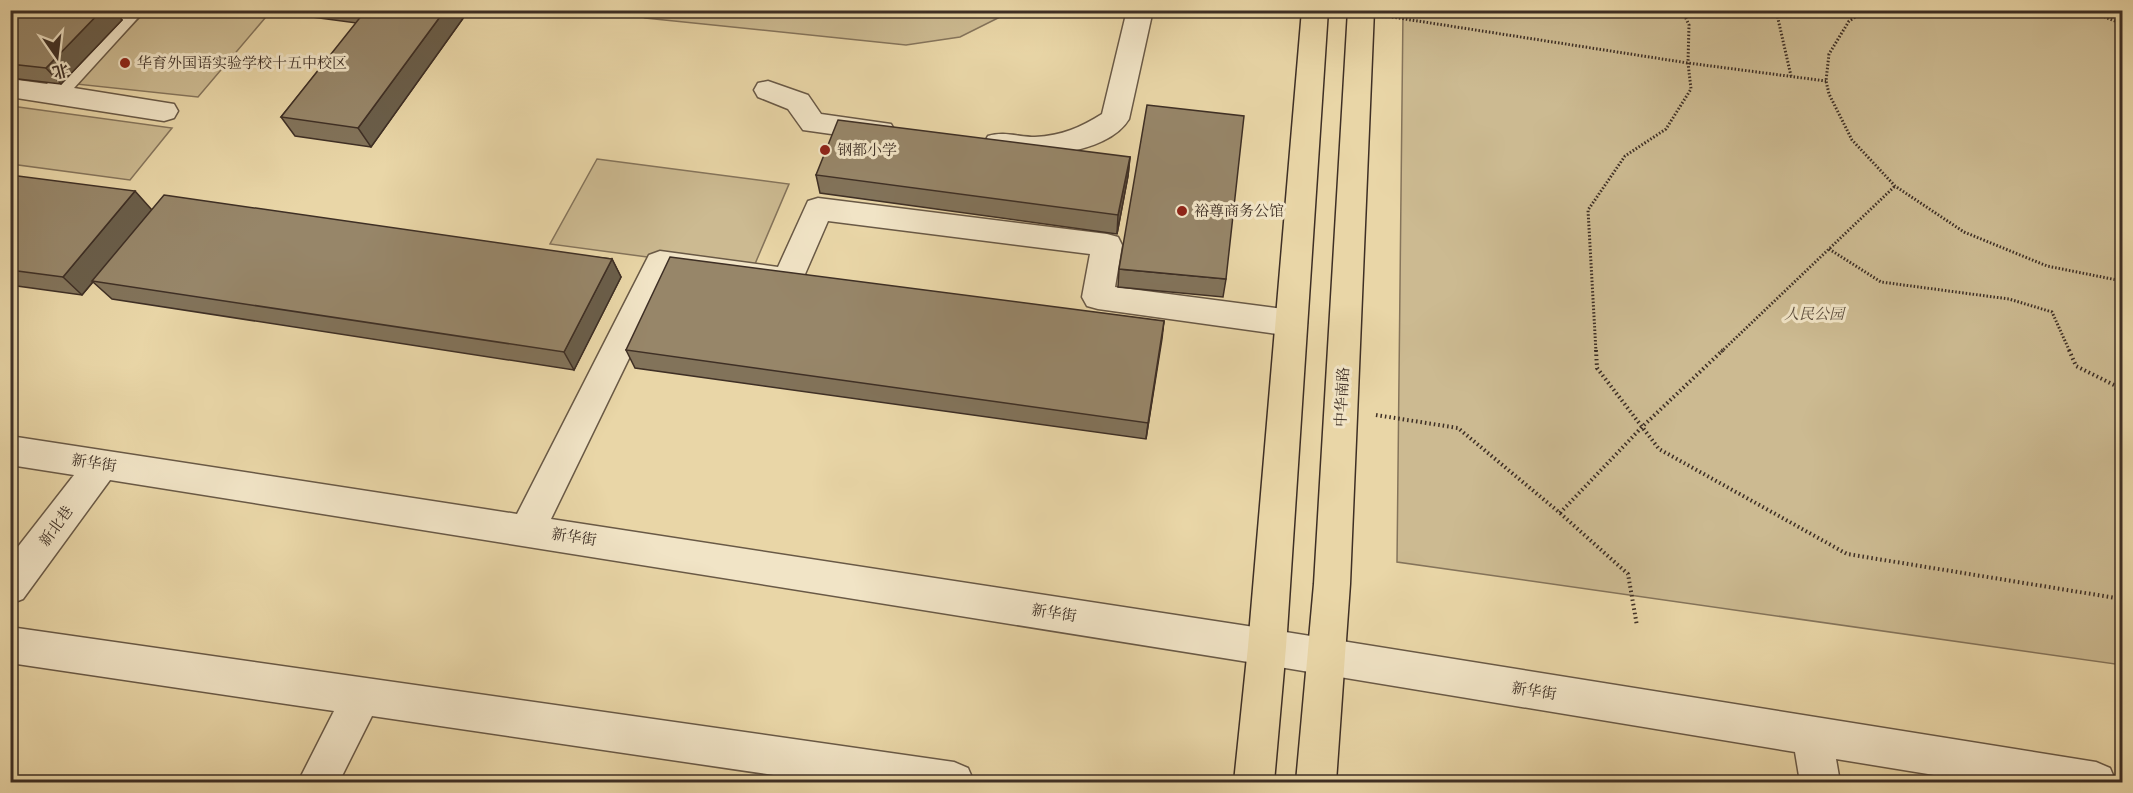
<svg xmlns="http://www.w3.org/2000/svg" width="2133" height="793" viewBox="0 0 2133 793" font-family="'Libre Caslon Text','Noto Serif SC',serif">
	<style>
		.green { fill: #ccba91; stroke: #85745b; stroke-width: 1.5 }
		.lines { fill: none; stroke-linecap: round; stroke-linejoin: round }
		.minor-casing { stroke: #695946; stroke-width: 3 }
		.major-casing { stroke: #3e2f25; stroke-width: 3 }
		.path-far1 { stroke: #3e2f25; stroke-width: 3; stroke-dasharray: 1.5 2; stroke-linecap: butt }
		.path { stroke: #3e2f25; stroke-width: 4; stroke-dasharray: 1.5 3; stroke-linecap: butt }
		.minor { fill: #f1e4c6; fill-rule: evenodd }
		.major { fill: #e9d6a7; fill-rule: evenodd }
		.wall { fill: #82735a; stroke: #3e2f25; stroke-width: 1.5 }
		.shaded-wall { fill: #6a5e4a; stroke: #3e2f25; stroke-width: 1.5 }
		.building { fill: #978669; stroke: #3e2f25; stroke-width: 1.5 }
		.poi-dot { fill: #8f2418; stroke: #f1e4c6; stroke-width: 2 }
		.labels { text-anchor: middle; stroke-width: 6; stroke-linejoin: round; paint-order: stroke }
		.poi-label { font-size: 15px; fill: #3e2f25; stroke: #f1e4c6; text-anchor: start }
		.park-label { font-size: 15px; font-style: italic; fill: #5a4b3b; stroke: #f1e4c6 }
		.street-label { font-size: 15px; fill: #3e2f25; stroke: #f1e4c6 }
	</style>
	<rect width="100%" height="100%" fill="#e9d6a7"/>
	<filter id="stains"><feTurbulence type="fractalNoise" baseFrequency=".00333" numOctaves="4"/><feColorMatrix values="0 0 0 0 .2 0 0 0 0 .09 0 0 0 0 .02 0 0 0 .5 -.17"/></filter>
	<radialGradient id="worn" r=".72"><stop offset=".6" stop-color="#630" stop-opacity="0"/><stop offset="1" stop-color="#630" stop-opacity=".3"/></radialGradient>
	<path class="green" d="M146,11H271L198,97L76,84Z
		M629,11H1012L960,37L906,45L645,18Z
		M1403,11H2122V665L1397,562Z
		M11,106L172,128L130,180L11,164Z
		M597,159L789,184L752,271L550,244Z"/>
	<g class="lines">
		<g class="minor-casing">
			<path id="minor" d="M117,10H145L74,88L174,104L178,111L174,118L164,121L10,97V79L47,84Z
				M1127,10H1153L1129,119C1107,156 1025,161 988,150L984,143L988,136C1004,131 1019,137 1035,137C1062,136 1081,127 1102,114Z
				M768,81L808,95L821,114L891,124L895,131L891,138L881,141L803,130L788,109L758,97L754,90L758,83Z
				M818,198L1107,234L1118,237L1122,245L1115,287L1291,310L1302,314L1307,323L1302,332L1291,336L1098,309L1087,306L1082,297L1090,254L828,221L799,288L788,292L669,276L551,519L1267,629L2096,762L2110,768L2116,782H1977L1836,759L1840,782H1800L1795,752L1267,665L110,480L23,599L10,604V557L74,475L10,465V436L517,514L649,255L660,251L778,267L808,201Z
				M10,627L954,762L968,768L974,782H821L372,716L339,782H298L334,711L10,663Z"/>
		</g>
		<g class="major-casing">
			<path id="major" d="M1302,10H1328L1286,647L1274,782H1234L1248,647Z
				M1348,10H1374L1350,584L1336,782H1296L1314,584Z"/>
		</g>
		<path class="path-far1" d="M1776,10L1791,76
			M1867,10L1849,21L1829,54L1826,81L1829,94L1852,140L1895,186L1964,232L2047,266L2122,281
			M2088,10L2122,24
			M1392,17L1688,63L1826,81
			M1829,249L1881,282L2009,299L2052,312L2070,352
			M1596,352L1588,210L1625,156L1666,129L1691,89L1688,63L1689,25L1682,10
			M1721,352L1895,186"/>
		<path class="path" d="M1596,350L1597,368L1659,449L1847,554L2122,599
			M2069,350L2076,366L2122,389
			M2116,388L2122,405
			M1376,415L1458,428L1560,513L1628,574L1637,626
			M1560,513L1642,427L1723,350"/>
		<use href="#minor" class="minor"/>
		<use href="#major" class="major"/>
	</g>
	<path class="wall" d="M10,10H114L122,20L61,84L10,78Z
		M281,10H469L371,147L295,136L281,117L357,23L282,13Z
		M1130,157L1128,176L1117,234L820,193L816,175Z
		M10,175L152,210L612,259L621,277L574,370L112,299L93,282L82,295L10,285Z
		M1119,269L1226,279L1223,297L1118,287Z
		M1164,321L1146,439L635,368L626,350Z"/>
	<path class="shaded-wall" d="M102,10H114L122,20L61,84L46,68Z
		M445,10H469L371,147L358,128Z
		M1130,157L1128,176L1117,234L1118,215Z
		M135,191L152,210L82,295L63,277Z
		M612,259L621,277L574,370L564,352Z
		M1164,321L1162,339L1146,439L1148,423Z"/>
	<path class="building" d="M10,10H102L46,68L10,64Z
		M366,10H445L358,128L281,117Z
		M1147,105L1244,116L1226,279L1119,269Z
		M838,120L1130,157L1118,215L816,175Z
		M10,175L135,191L63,277L10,270Z
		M164,195L612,259L564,352L92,281Z
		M670,257L1164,321L1148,423L626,350Z"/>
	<g class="poi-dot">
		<circle cx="125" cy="63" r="6"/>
		<circle cx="825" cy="150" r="6"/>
		<circle cx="1182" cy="211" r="6"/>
	</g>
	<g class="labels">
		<g class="poi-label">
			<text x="137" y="68">华育外国语实验学校十五中校区</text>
			<text x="837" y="155">钢都小学</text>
			<text x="1194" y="216">裕尊商务公馆</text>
		</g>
		<g class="park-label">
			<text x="1814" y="319">人民公园</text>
		</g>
		<g class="street-label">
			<text transform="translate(1342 397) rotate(-87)" y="5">中华南路</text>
			<text transform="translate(94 463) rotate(9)" y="5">新华街</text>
			<text transform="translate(56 526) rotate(-54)" y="5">新北巷</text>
			<text transform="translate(574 537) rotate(9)" y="5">新华街</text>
			<text transform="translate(1054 613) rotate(9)" y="5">新华街</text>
			<text transform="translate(1534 691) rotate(9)" y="5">新华街</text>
		</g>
	</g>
	<rect width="2133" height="793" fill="none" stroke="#e9d6a7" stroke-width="36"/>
	<rect x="12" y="12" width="2109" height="769" fill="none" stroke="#3e2f25" stroke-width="3"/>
	<rect x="18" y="18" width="2097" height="757" fill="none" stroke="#3e2f25" stroke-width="1.5"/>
	<g transform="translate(57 57) rotate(166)" stroke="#f1e4c6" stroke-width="4.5" paint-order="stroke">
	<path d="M0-4.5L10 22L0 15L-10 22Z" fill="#3e2f25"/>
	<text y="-9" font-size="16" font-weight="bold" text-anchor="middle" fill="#3e2f25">北</text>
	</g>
	<rect width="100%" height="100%" filter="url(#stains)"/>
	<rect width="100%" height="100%" fill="url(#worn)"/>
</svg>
